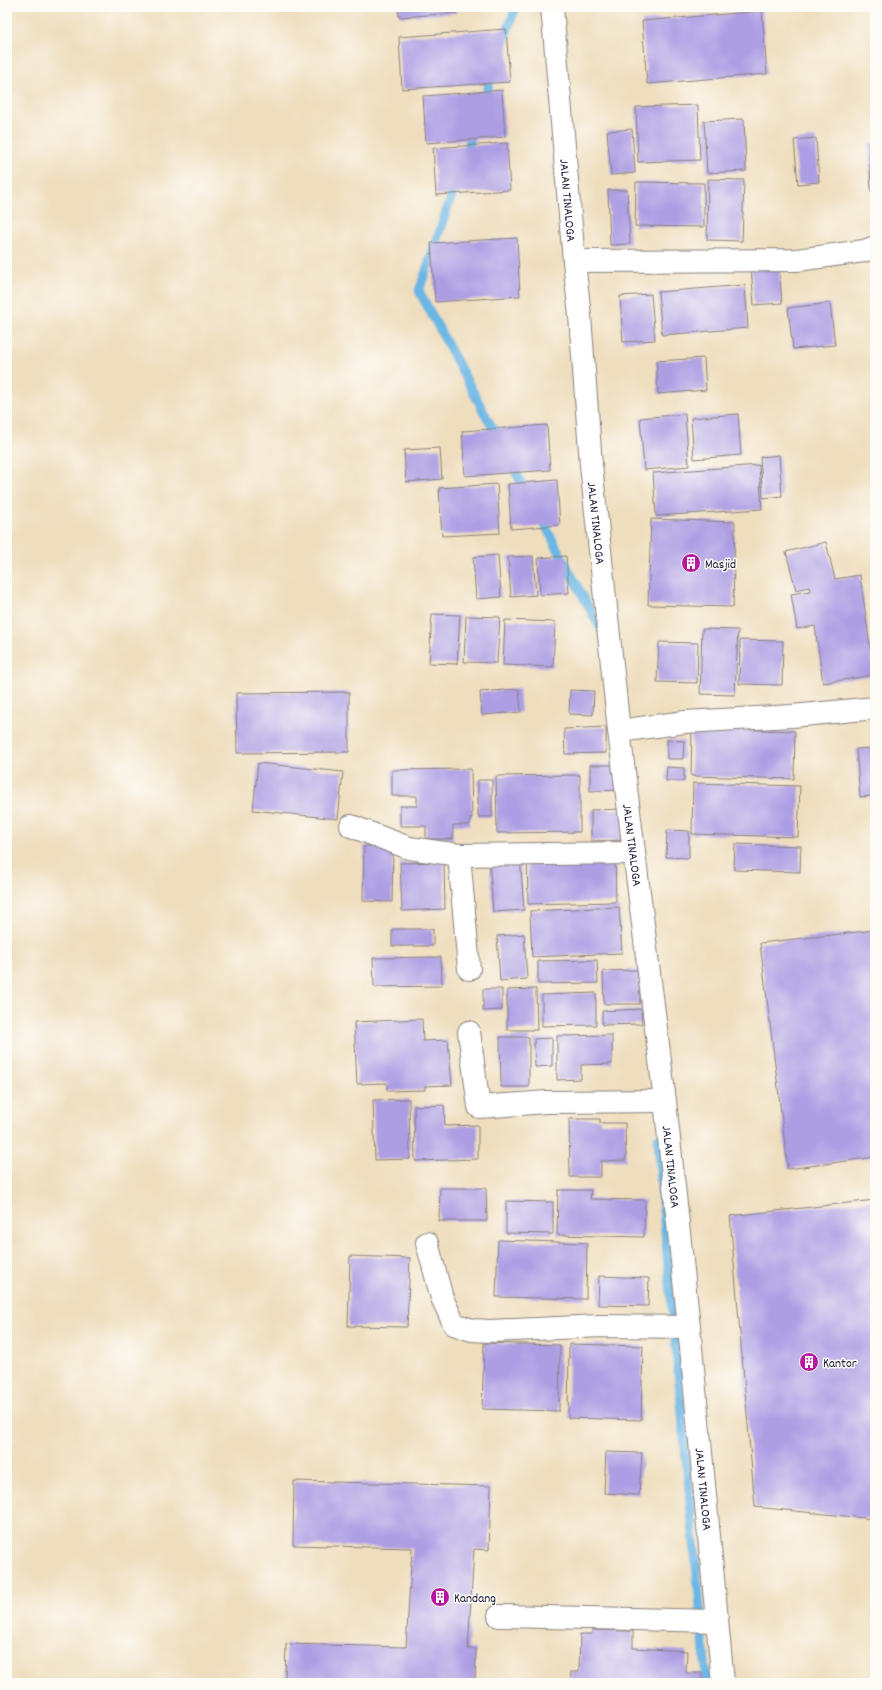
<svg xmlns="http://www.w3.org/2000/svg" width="882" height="1690" viewBox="0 0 882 1690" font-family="Dekko,sans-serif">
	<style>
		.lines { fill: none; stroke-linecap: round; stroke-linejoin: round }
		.stream { stroke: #6bb6e4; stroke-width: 9 }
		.building { fill: #ad9ee4 }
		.minor-casing { stroke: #88807c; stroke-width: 24 }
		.minor { stroke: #fff; stroke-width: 22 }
		.labels { text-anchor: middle; stroke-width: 3; stroke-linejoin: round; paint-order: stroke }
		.street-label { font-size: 13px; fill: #22223b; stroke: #fdfcf7 }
		.poi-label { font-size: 13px; fill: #22223b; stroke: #fdfcf7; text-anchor: start }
	</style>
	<rect width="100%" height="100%" fill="#fdfcf7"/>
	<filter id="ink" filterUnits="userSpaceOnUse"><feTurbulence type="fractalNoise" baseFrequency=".025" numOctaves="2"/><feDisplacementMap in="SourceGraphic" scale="8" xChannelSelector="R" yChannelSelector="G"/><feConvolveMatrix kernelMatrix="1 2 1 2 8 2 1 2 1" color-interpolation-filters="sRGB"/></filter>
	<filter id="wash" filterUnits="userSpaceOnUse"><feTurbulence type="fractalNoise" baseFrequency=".012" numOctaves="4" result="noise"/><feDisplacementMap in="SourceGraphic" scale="16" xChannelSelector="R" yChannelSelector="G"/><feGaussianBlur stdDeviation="0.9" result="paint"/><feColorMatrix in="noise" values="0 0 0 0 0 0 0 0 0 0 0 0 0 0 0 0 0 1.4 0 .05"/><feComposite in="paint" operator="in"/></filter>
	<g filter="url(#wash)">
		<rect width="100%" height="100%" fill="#efdebe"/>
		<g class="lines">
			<path class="stream" d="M502,45L516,7
				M483,102L493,73
				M465,157L474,130
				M456,183L419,291L499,440
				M510,462L527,493
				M540,516L602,632
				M658,1138L662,1200L707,1683"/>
		</g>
		<g id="blocks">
			<path class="building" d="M398,7H457V13L399,17Z
				M762,11L767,74L647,84L642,21Z
				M506,29L510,82L402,89L399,37Z
				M502,90L505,137L426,143L423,96Z
				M698,105L700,160L638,162L636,107Z
				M744,119L746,171L707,173L704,121Z
				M632,129L635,173L611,175L607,131Z
				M816,138L819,182L798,184L794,140Z
				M507,143L510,190L436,195L433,148Z
				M869,143H875V191H871Z
				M708,179L744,180L742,241L707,240Z
				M636,182L704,183V227L635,226Z
				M608,190H627L630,244L610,245Z
				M517,238L520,296L435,302L431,243Z
				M779,266L782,303L754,305L751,268Z
				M745,285L748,328L662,335L658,292Z
				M651,294L655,340L623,342L620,296Z
				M830,303L835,345L793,349L788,308Z
				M704,358L706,390L658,394L656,361Z
				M685,414L689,466L644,470L640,418Z
				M738,414L741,455L694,459L691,418Z
				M547,425L550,470L465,476L462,431Z
				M440,448L442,479L406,482L404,450Z
				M779,455L782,496L763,498L760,457Z
				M759,465L762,509L656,516L653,473Z
				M557,480L560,525L511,529L508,484Z
				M497,484L500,533L442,536L439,488Z
				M651,519L735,522L733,607L648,605Z
				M826,542L835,579L860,575L874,675L823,683L815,626L797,629L791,594L810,591L809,587L796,590L786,552Z
				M498,555L501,597L476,599L473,557Z
				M533,556L536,595L511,597L508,557Z
				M566,556L569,593L540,595L538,558Z
				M432,614L460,615L457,664L429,663Z
				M466,616L500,617L497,663L464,662Z
				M505,620L555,622L553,667L503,665Z
				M702,629L738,630L735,695L700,694Z
				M740,640L783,641L782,685L739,684Z
				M659,642L698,643L697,683L657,682Z
				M519,689L521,712L482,715L480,692Z
				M570,690L594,691L593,715L569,714Z
				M349,692V752L237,753L236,693Z
				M606,727V753L565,754L564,729Z
				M692,728L795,731L794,779L691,776Z
				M667,740L684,741L683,759H667Z
				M875,748V796L860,797L856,749Z
				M258,763L343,772L338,819L253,810Z
				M590,765H621L622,790L590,791Z
				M667,767L684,768V781H666Z
				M471,769L472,818H470V825H453V839H426V826H400V806H417V796H392V770Z
				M580,775V832L497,833L496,776Z
				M478,780H492V817H478Z
				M693,783L800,786L798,837L692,834Z
				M627,809V840L591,841V810Z
				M667,830L689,831V858L666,857Z
				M735,844L801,846L800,872L734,870Z
				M364,846L393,847L392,902L363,901Z
				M615,854L616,902L528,904L527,855Z
				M520,856L524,910L493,912L489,858Z
				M444,862L445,909L402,911L400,863Z
				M619,907L622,953L532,957L530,911Z
				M392,929H433V946H392Z
				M875,930V1157L788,1169L760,943Z
				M524,934L527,979L500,981L497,936Z
				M441,957L442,986L374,987L373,958Z
				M597,960L598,983L538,984V961Z
				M640,970V1004H604L603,971Z
				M483,989H502V1010L483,1011Z
				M536,989L537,1030H507V990Z
				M596,993V1025L542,1026V995Z
				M641,1009L642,1024L602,1025V1011Z
				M422,1019L423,1041L448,1040L452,1085L425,1086V1090L387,1091V1083L357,1084L354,1022Z
				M612,1035V1064L581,1065V1079L557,1080V1036Z
				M500,1037H529V1087H501Z
				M552,1038V1066L535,1067L534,1039Z
				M409,1099L410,1159L375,1160L373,1100Z
				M444,1105L445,1126L478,1125V1159L415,1161L414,1106Z
				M569,1119H600V1123H625L626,1160L601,1161V1177H570Z
				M440,1188H486L487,1221H439Z
				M558,1190H591L590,1199L645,1200L644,1237L557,1235Z
				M875,1200V1519L755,1507L730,1216Z
				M506,1201L553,1202V1234L506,1233Z
				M498,1240L587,1243L586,1299L496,1297Z
				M350,1256L410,1258L407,1327L348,1326Z
				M599,1276L649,1278L648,1306L598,1305Z
				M484,1343L560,1345L559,1411L482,1409Z
				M569,1344L643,1346L641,1420L568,1418Z
				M606,1452L642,1453L639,1495L604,1493Z
				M294,1481L491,1486L489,1550L474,1549L468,1649H476L475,1683H285L286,1644L406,1647L412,1548L293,1545Z
				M592,1630L633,1631V1648L687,1651L686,1673H702V1683H570L571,1672H579L580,1634H592Z"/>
		</g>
	</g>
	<g filter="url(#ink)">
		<use href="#blocks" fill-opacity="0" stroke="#88807c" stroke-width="1"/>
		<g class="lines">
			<g class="minor-casing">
				<g id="minor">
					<path id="s1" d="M552,7L574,261L580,316L591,465L619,731L665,1101L689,1327L723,1683"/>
					<path d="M574,261L797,260L864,251L875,247"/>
					<path d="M619,731L685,722L792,716L875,708"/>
					<path d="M351,826L409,848L459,855L634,853"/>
					<path d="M459,855L469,969"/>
					<path d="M469,1032L479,1107L547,1102L665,1101"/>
					<path d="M427,1243L442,1298L454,1324L472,1330L490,1331L601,1326L689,1327"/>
					<path d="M499,1616L717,1621"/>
				</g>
			</g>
			<use href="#minor" class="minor"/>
		</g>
	</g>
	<defs>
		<g id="building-disc" transform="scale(1)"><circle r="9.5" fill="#b5179e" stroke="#fdfcf7"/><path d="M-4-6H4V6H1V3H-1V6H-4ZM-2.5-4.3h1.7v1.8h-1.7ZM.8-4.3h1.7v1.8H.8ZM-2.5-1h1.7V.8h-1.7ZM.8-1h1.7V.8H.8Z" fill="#fff"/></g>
	</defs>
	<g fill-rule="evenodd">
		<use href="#building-disc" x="691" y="563"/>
		<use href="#building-disc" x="809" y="1362"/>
		<use href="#building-disc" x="440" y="1597"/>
	</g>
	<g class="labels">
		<g class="street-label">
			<text dy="5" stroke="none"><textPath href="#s1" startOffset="194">JALAN TINALOGA</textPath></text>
			<text dy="5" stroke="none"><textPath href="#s1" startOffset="518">JALAN TINALOGA</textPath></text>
			<text dy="5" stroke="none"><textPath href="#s1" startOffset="842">JALAN TINALOGA</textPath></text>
			<text dy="5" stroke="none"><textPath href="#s1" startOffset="1166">JALAN TINALOGA</textPath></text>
			<text dy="5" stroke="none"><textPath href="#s1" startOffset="1490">JALAN TINALOGA</textPath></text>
		</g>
		<g class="poi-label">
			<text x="705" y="568">Masjid</text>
			<text x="823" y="1367">Kantor</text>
			<text x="454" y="1602">Kandang</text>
		</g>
	</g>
	<rect width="882" height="1690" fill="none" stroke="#fdfcf7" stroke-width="24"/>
</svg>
